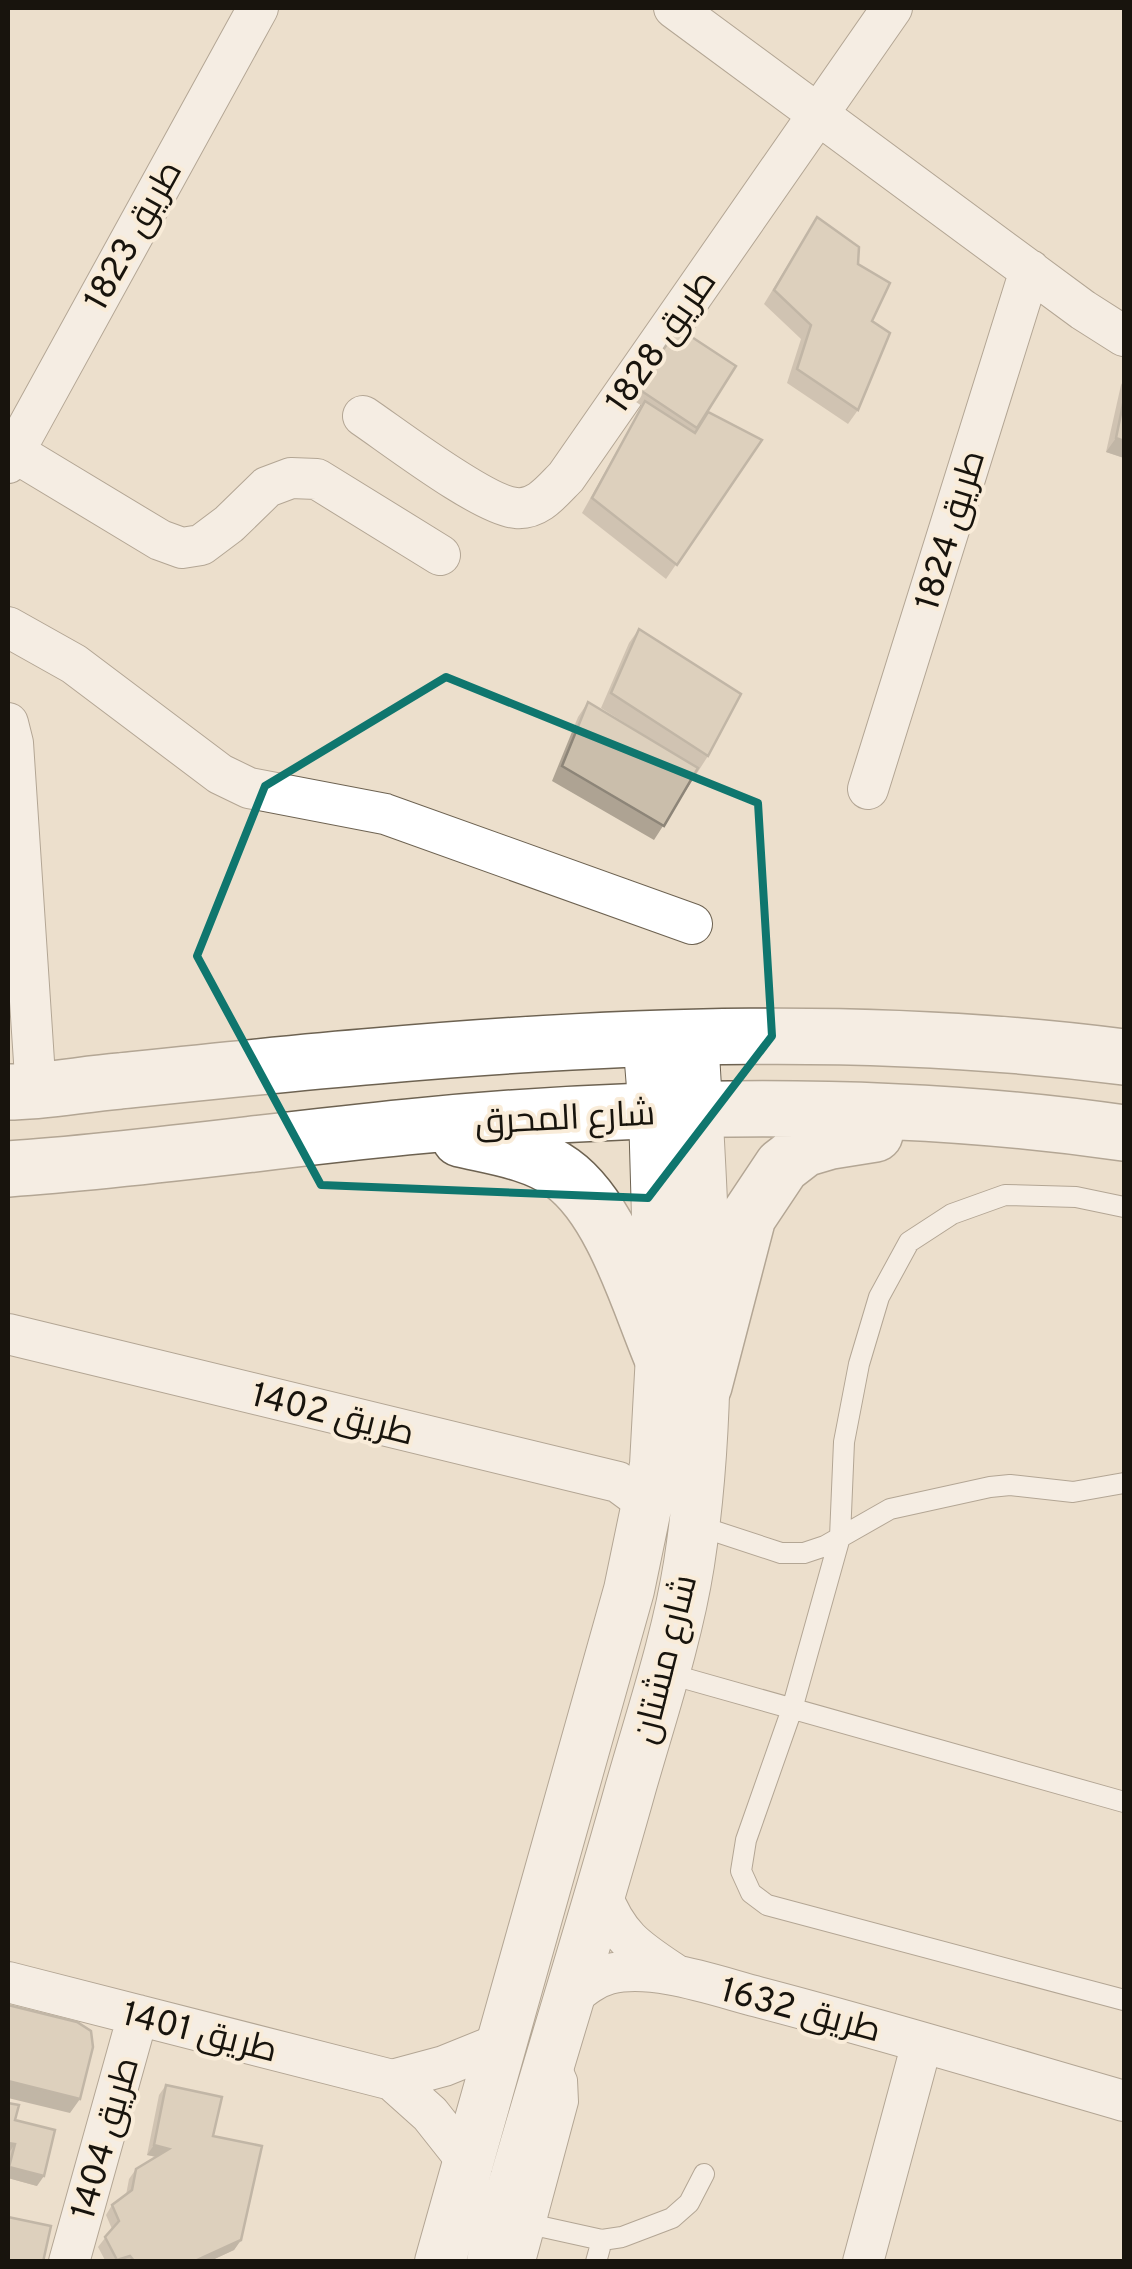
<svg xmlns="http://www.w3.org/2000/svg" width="1132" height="2269" viewBox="0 0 1132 2269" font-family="Overpass,Cairo,sans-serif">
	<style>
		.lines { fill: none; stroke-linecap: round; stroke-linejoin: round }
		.service-casing { stroke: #6d6251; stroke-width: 22 }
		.minor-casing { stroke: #6d6251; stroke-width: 42 }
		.tertiary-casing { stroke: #6d6251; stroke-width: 52 }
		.secondary-casing { stroke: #6d6251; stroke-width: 58 }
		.service { stroke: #fff; stroke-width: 20 }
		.minor { stroke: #fff; stroke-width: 40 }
		.tertiary { stroke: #fff; stroke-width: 50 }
		.secondary { stroke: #fff; stroke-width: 55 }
		.wall { fill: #aea393 }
		.shaded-wall { fill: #8d8578 }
		.building { fill: #cabeab; stroke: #8d8578; stroke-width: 2.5 }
		.marked { fill: none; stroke: #0f766e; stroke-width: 8; stroke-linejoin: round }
		.labels { text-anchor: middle; stroke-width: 8; stroke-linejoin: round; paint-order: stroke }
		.street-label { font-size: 35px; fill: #18140d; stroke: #f9ecd9 }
	</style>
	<rect width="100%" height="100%" fill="#ecdfcc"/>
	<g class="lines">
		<g class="service-casing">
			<path id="service" d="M1124,1207L1076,1197L1005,1195L952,1214L909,1242L879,1297L859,1364L844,1442L840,1537L792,1709L746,1840L741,1871L751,1893L767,1905L1124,2000
				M696,1525L781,1553H804L825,1546L890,1509L990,1487L1010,1485L1073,1492L1124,1483
				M666,1673L1124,1802
				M534,2225L602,2240L622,2237L672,2218L689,2203L704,2174
				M525,2262L568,2102L567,2080L561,2066
				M596,2262L602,2240"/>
		</g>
		<g class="minor-casing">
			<path id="minor" d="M674,8L1083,310L1124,336
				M363,416C394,437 484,506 516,508C538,510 552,491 566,477L892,8
				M14,452L160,540L182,548L201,545L229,524L267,487L291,478L317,479L440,555
				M8,463L258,8
				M8,627L74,664L220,774L249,788L385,814L692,924
				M8,723L13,743L36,1092
				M868,789L1030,270
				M8,1334L618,1482L637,1496L647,1511
				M601,1893C618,1938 637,1949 676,1975
				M8,1982L392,2080L430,2114L468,2162
				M571,1997C582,1988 594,1978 609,1974C653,1963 716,1986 758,1997C881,2029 1003,2066 1124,2101
				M392,2080L444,2066L501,2043
				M69,2262L138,2015
				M863,2262L922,2043"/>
		</g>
		<g class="tertiary-casing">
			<path id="tertiary" d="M440,2262L629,1590L655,1465L661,1355L654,1112L648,1037
				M492,2262C535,2104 586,1948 630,1790C651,1716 677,1640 689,1564C716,1389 703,1212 693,1036"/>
		</g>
		<g class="secondary-casing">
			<path id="secondary" d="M8,1092C46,1092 82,1084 120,1081C206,1072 291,1063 376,1056C625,1034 877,1025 1124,1057
				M460,1139C494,1147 533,1152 562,1173C612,1209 638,1300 661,1355
				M8,1169C141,1160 273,1140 407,1127C642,1104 890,1099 1124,1133
				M704,1386L748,1217L782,1166L804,1149L831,1141L875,1134"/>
		</g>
		<use href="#service" class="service"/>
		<use href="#minor" class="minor"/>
		<use href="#tertiary" class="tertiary"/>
		<use href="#secondary" class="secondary"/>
	</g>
	<path class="wall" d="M817,217L858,264L872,321L858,410L848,424L787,383L801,339L764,304Z
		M678,328L699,425L762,440L666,579L582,513L642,406L630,398Z
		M1124,379V458L1106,452L1121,385Z
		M639,629L708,756L654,840L552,781L578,717L588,702L644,735L601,708L629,643Z
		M166,2085L213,2136L241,2240L234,2250L208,2262H106L98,2247L112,2229L106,2215L112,2205L126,2195L129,2179L136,2169L156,2157L147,2155L159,2095Z
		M8,2103L15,2120L37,2186L8,2178Z"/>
	<path class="shaded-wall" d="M1116,438L1124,441V458L1106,452Z
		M8,2081L80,2099L70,2113L8,2098Z
		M8,2143L15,2144L8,2154Z
		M154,2145L169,2149L162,2158L147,2155Z
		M9,2167L44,2176L37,2186L8,2178V2170Z
		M241,2240L234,2250L208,2262H193Z"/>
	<path class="building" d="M817,217L859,247L858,264L890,283L872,321L890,333L858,410L797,369L811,325L774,290Z
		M678,328L736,366L697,428L637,388Z
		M1124,399V441L1116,438Z
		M645,401L695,433L708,412L762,440L677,565L592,498Z
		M639,629L741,694L708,756L611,693Z
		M588,702L698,768L664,826L562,766Z
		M8,2005L77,2022L91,2031L93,2047L80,2099L8,2081Z
		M166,2085L222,2097L213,2136L262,2146L241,2240L193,2262H135L130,2256L117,2260L105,2237L119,2221L112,2205L132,2190L136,2169L169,2149L154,2145Z
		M8,2103L19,2105L15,2120L55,2130L44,2176L9,2167L15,2144L8,2143Z
		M8,2217L51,2226L43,2262H8Z"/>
	<path d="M0 0H1132V2269H0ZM446,677L758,803L772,1036L648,1198L321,1185L197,956L265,786Z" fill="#ecdfcc" fill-opacity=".55" fill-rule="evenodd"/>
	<path class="marked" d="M446,677L758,803L772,1036L648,1198L321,1185L197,956L265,786Z"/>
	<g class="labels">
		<g class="street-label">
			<text transform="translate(132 235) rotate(-61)" y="12">طريق 1823</text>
			<text transform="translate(660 341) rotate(-55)" y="12">طريق 1828</text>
			<text transform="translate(949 530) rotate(-73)" y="12">طريق 1824</text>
			<text transform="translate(565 1117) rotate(-3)" y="12">شارع المحرق</text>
			<text transform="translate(333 1413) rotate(14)" y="12">طريق 1402</text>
			<text transform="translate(664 1659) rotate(-76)" y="12">شارع مشتان</text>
			<text transform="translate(801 2009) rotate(15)" y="12">طريق 1632</text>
			<text transform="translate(200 2031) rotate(14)" y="12">طريق 1401</text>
			<text transform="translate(104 2138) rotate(-74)" y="12">طريق 1404</text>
		</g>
	</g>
	<rect width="1132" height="2269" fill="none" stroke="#18140d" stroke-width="20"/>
</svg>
